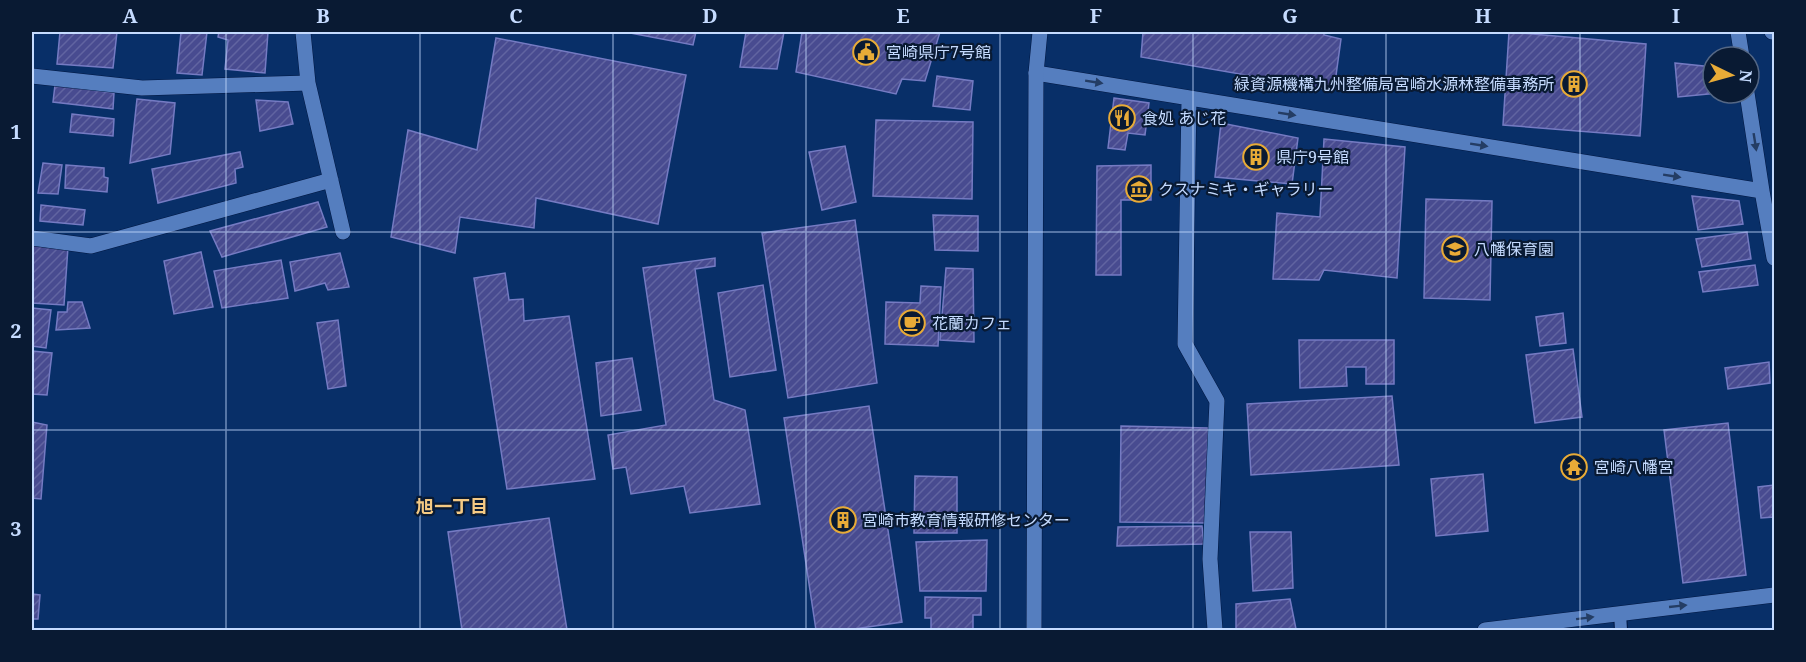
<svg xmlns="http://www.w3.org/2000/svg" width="1806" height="662" viewBox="0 0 1806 662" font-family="'Noto Serif','Noto Sans JP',serif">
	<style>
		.building { fill: url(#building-hatch); stroke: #757bc3; stroke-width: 1.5 }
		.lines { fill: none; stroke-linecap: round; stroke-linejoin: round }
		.service-casing { stroke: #001741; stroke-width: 14 }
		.minor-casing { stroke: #001741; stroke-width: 16 }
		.tertiary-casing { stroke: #001741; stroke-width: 16 }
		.service { stroke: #557ebf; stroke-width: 12 }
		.minor { stroke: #557ebf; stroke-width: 15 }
		.tertiary { stroke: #557ebf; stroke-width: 15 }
		.oneway { fill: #243d64 }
		.grid { fill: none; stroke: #c5dbff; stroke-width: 1.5; stroke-opacity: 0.55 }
		.labels { text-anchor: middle; stroke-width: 4.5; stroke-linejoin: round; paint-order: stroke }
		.poi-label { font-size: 16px; fill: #c5dbff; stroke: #091a33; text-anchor: start }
		.neighbourhood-label { font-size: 18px; font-weight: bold; fill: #f5ca84; stroke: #091a33 }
		.neatline { fill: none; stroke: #c5dbff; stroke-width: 2 }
		.grid-label { font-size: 20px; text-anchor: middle; font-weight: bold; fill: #c5dbff }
	</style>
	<defs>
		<pattern id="building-hatch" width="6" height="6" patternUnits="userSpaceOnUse" patternTransform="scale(1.5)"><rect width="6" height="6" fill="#484b90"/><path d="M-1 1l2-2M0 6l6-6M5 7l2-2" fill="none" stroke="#6164a1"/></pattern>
	</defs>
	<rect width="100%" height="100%" fill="#082f68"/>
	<path class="building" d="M60,32H117L113,68L57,64Z
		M181,32H207L202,75L177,73Z
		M219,32H268L265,73L225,69L228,40L218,37Z
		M625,32H696L693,45Z
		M746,32H784L777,69L740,67Z
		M802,32H940L925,81L902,79L896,94L796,72Z
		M1143,32H1324V35L1341,39L1334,90L1141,57Z
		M1509,32L1646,44L1640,136L1503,125Z
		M496,38L686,75L658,224L536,198L534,228L460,217L455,253L391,237L408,130L477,150Z
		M1675,63L1713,67V93H1719L1678,97Z
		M937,76L973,81L970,110L933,106Z
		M55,85L114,93L113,109L53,102Z
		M1114,98L1149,103L1145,135L1128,133L1125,150L1108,148Z
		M137,99L175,103L170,154L130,163Z
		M256,100L288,102L293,124L260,131Z
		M72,114L114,119L113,136L70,132Z
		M876,120L973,122L972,199L873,196Z
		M1221,123L1298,138L1292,184L1215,177Z
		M1324,139L1405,147L1397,278L1324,270L1319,280L1273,279L1277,213L1320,217Z
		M845,146L856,202L822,210L809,152Z
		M240,152L243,167L235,169L236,183L158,203L152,169Z
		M43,163L62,165L58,194L38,193Z
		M66,165L104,168V177L108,178L107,192L65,188Z
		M1151,165V200H1121V275H1096L1097,166Z
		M1692,196L1739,201L1743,224L1698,230Z
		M1426,199L1492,201L1490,300L1424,298Z
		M318,202L327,227L222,257L210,231Z
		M41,205L85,210L83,225L40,221Z
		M933,215L978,216V251L935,250Z
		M855,220L877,383L788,398L762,233Z
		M1747,232L1751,259L1702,267L1696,239Z
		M32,243L68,247L64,305L32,303Z
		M201,252L213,307L174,314L164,261Z
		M340,253L349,287L328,290L325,283L295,291L290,262Z
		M715,258V266L695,269L714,400L745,410L760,504L690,513L684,486L631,494L626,467L613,469L608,435L666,425L643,268Z
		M281,260L288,298L222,308L214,271Z
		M1755,265L1758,285L1703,292L1699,272Z
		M946,268L973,269L974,342L940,340Z
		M505,273L509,300L523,299L524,321L569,316L595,479L507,489L474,278Z
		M763,285L776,370L730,377L718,293Z
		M921,286L941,287L938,346L885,344L886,302L920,303Z
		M68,302H82L90,328L56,330L58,312H67Z
		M32,308L51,310L46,348L32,346Z
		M1563,313L1566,343L1540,346L1536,317Z
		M338,320L346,386L328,389L317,323Z
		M1299,340H1394V384H1366V367H1346L1347,386L1300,388Z
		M1573,349L1582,417L1535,423L1526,355Z
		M32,351L52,353L47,395L32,394Z
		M632,358L641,410L601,416L596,363Z
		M1769,362L1770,383L1728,389L1725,368Z
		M1392,396L1399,465L1251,475L1247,404Z
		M869,406L902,622L847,630H816L784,418Z
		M32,422L47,425L41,499L32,498Z
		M1728,423L1746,575L1683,583L1664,430Z
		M1121,426L1208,428L1206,523L1120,522Z
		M1483,474L1488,531L1436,536L1431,479Z
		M915,476L957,477V533H914Z
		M1774,485V517L1761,518L1758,487Z
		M549,518L567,630H462L448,532Z
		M1202,526L1204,544L1117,546L1118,527Z
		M1250,532H1291L1293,588L1253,591Z
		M987,540L986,591H920L916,542Z
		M32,594L40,595L38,619H32Z
		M925,597L981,598V615H973V630H931V618H925Z
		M1290,599L1296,629L1236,630V604Z"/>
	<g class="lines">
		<g class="service-casing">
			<path id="service" d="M1620,613L1621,630"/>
		</g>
		<g class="minor-casing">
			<path id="minor" d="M303,32L308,83L343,232
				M1738,32L1742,57
				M1036,73L1762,191
				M32,76L142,88L308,83
				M1747,93L1762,191L1774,258
				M1189,98L1185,344L1217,401L1210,559L1215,630
				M32,238L91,246L331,180
				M1485,630L1774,595"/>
		</g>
		<g class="tertiary-casing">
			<path id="tertiary" d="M1772,32H1774
				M1034,630L1036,73L1040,32"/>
		</g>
		<use href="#service" class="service"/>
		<use href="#minor" class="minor"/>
		<use href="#tertiary" class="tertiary"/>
	</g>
	<defs><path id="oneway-solid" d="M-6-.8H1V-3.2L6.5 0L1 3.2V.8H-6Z" transform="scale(1.5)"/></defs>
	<g class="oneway">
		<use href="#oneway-solid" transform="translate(1094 82) rotate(9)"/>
		<use href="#oneway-solid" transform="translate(1287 114) rotate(9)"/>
		<use href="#oneway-solid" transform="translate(1755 142) rotate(81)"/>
		<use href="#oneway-solid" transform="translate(1479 145) rotate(9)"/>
		<use href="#oneway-solid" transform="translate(1672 176) rotate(9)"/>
		<use href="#oneway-solid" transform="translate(1678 606) rotate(-6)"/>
		<use href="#oneway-solid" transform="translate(1585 618) rotate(-7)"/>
	</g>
	<path class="grid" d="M226,32V630M420,32V630M613,32V630M806,32V630M1000,32V630M1193,32V630M1386,32V630M1580,32V630M32,232H1774M32,430H1774"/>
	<defs>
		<g id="civic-ring" transform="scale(1.35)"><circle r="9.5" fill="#091a33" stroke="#e8ab37" stroke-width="1.5"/><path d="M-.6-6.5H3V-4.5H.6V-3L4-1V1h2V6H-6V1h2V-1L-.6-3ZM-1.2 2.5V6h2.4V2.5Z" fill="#e8ab37"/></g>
		<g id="building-ring" transform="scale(1.35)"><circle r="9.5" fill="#091a33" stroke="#e8ab37" stroke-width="1.5"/><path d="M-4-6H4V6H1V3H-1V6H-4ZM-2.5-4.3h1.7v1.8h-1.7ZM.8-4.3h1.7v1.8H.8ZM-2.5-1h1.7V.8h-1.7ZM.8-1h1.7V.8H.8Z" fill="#e8ab37"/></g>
		<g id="restaurant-ring" transform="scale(1.35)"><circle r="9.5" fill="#091a33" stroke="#e8ab37" stroke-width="1.5"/><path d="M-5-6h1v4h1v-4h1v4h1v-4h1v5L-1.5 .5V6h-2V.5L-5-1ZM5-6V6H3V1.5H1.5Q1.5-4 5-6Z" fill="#e8ab37"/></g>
		<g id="museum-ring" transform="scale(1.35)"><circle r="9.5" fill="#091a33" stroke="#e8ab37" stroke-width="1.5"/><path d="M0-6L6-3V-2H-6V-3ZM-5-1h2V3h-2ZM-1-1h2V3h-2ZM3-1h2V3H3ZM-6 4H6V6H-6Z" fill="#e8ab37"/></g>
		<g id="school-ring" transform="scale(1.35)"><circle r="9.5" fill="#091a33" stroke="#e8ab37" stroke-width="1.5"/><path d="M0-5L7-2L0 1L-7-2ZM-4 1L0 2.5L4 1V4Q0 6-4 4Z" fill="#e8ab37"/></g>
		<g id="cafe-ring" transform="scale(1.35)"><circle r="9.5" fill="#091a33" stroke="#e8ab37" stroke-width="1.5"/><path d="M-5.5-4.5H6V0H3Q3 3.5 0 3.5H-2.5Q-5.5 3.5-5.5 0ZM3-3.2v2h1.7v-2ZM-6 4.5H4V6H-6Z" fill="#e8ab37"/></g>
		<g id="temple-ring" transform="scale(1.35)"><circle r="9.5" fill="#091a33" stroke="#e8ab37" stroke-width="1.5"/><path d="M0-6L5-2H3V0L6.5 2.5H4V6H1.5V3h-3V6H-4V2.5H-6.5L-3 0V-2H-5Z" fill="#e8ab37"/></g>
	</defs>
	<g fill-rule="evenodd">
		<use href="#civic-ring" x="866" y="52"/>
		<use href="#building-ring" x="1574" y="84"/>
		<use href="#restaurant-ring" x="1122" y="118"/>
		<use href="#building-ring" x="1256" y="157"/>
		<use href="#museum-ring" x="1139" y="189"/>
		<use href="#school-ring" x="1455" y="249"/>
		<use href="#cafe-ring" x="912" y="323"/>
		<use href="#temple-ring" x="1574" y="467"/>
		<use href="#building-ring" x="843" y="520"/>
	</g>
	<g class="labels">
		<g class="poi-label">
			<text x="886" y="58">宮崎県庁7号館</text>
			<text x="1554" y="90" text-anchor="end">緑資源機構九州整備局宮崎水源林整備事務所</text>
			<text x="1142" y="124">食処 あじ花</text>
			<text x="1276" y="163">県庁9号館</text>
			<text x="1158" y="195">クスナミキ・ギャラリー</text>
			<text x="1474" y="255">八幡保育園</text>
			<text x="932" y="329">花蘭カフェ</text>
			<text x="1594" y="473">宮崎八幡宮</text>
			<text x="862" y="526">宮崎市教育情報研修センター</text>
		</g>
		<g class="neighbourhood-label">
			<text x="452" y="513">旭一丁目</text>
		</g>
	</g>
	<rect width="1806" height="662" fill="none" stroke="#091a33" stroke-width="66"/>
	<g transform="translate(1731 75) rotate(95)"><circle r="28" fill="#091a33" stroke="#546785" stroke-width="1.5"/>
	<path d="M0-4.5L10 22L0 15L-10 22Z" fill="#e8ab37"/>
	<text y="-9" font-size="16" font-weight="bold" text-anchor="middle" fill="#c5dbff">N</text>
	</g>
	<rect x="33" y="33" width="1740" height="596" class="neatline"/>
	<g class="grid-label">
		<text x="130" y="23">A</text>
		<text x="323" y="23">B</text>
		<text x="516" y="23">C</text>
		<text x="710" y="23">D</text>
		<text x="903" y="23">E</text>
		<text x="1096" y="23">F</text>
		<text x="1290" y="23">G</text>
		<text x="1483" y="23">H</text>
		<text x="1676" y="23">I</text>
		<text x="16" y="139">1</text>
		<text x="16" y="338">2</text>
		<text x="16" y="536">3</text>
	</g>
</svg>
